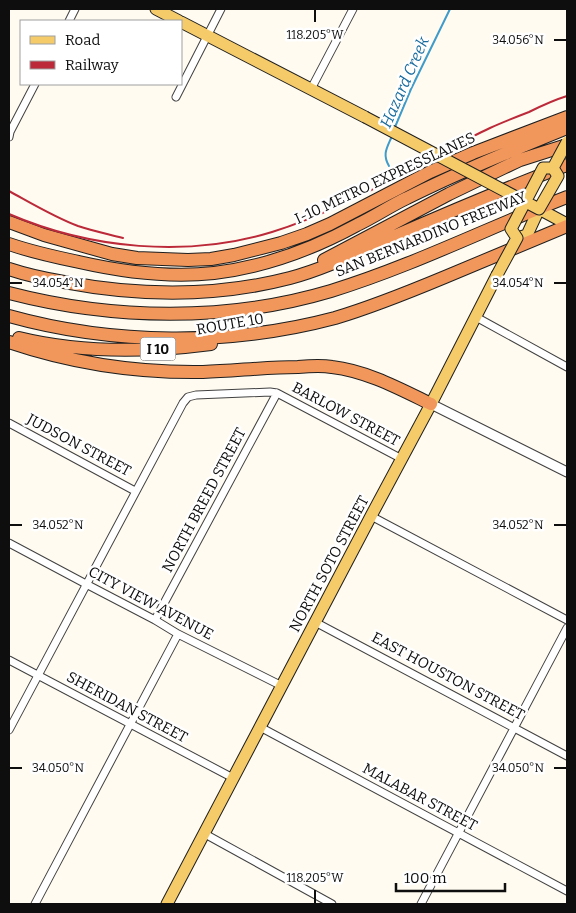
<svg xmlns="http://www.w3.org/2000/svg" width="576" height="913" viewBox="0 0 576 913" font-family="Bitter,serif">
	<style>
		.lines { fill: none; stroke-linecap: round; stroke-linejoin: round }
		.stream { stroke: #3f9bca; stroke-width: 2 }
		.minor-casing { stroke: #414141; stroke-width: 9 }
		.tertiary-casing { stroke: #414141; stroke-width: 11 }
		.primary-casing { stroke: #1f1f1f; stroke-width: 13 }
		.motorway-casing { stroke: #1f1f1f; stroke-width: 14 }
		.minor { stroke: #fff; stroke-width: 7 }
		.tertiary { stroke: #fff; stroke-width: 9 }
		.primary { stroke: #f5cb6a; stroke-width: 11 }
		.motorway { stroke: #f1975c; stroke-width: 12 }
		.rail { stroke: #bc2939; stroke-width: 2 }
		.primary-bridge-casing { stroke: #1f1f1f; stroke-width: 13; stroke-linecap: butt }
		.primary-bridge { stroke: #f5cb6a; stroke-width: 11 }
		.ticks { fill: none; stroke: #0e0e0e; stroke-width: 2 }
		.labels { text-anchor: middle; stroke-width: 5; stroke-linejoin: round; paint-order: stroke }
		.shield { fill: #fff; stroke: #565656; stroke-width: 1 }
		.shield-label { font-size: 14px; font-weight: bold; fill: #0e0e0e }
		.street-label { font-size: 15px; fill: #0e0e0e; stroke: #fff }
		.water-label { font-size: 16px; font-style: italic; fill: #1a6c9e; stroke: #fff }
		.ticks-label { font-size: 12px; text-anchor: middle; fill: #0e0e0e; stroke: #fff; stroke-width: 5; stroke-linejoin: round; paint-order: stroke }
	</style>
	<rect width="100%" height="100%" fill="#fffbf0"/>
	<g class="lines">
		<path class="stream" d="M395,127L411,89L450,9
			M389,166C382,154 387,148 392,136"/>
		<g class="minor-casing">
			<path id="minor" d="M69,21L75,9
				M311,89L353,9
				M176,97L221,9
				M9,137L10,132L35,84
				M476,317L567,367
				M9,423L135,491
				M371,516L567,620
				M9,543L86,584L155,620L178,634L282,686
				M155,620L277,393
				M315,622L567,756
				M9,660L233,778
				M260,727L567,891
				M9,730L183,403L188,397L196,395L270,392L277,393L402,459
				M205,834L332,904
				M35,904L178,634
				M421,904L567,628"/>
		</g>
		<g class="tertiary-casing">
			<path id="tertiary" d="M431,404L567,472"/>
		</g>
		<g class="primary-casing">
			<path id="primary" d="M156,9L179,21
				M181,22L365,117
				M517,238L527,235L539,209L567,224
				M167,904L371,516L431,404L497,275"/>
		</g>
		<g class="motorway-casing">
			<path id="motorway" d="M9,222L44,235L112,254L137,258L188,260L211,259L234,255L281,243L307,234L330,224L430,172L473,153L567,117
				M9,244C32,252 55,257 79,262C123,272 168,278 214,273C264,267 313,249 357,225C374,217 390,206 407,198C459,172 513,150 567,128
				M324,260L449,194L503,168L520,160L567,145
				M9,269C27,275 46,279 64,282C138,296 217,297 290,278C327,268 360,251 395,236C452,211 509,187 567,165
				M9,293C113,320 227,322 331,291C412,266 488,228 567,197
				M9,316C113,345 230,346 335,318C372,307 409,292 445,277C486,260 526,243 567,226
				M19,338C80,353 149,352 211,344
				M9,342C71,363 138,373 203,372C235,371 266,367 298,367C309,366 321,365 332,367C367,371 400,389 431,404"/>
		</g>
		<use href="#minor" class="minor"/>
		<use href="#tertiary" class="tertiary"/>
		<use href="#primary" class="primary"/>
		<use href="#motorway" class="motorway"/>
		<path class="rail" d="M9,191C31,203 54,217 78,226C93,231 108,234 123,238
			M9,214C90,249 187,258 272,232C323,216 372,190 420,165C443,153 466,139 490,128C503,122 516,117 529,112C541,106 554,100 567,96"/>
		<g class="primary-bridge-casing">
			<path id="primary-bridge" d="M365,117L539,209L558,176L553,168
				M553,168L567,142
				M497,275L517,238L511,229L543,168H553"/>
		</g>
		<use href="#primary-bridge" class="primary-bridge"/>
	</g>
	<path class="ticks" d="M315,10V22M554,40H566M10,283H22M554,283H566M10,525H22M554,525H566M10,768H22M554,768H566M315,890V903"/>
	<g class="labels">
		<rect class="shield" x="140.5" y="337.5" width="35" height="23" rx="4"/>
		<g class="shield-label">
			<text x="158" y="354">I 10</text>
		</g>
		<g class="street-label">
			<text transform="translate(385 178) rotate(-25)" y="5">I-10 METRO EXPRESSLANES</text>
			<text transform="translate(431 234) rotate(-22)" y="5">SAN BERNARDINO FREEWAY</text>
			<text transform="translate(230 324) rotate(-10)" y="5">ROUTE 10</text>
			<text transform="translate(346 414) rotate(28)" y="5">BARLOW STREET</text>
			<text transform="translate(79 445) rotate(28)" y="5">JUDSON STREET</text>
			<text transform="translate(204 500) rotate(-62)" y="5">NORTH BREED STREET</text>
			<text transform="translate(329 564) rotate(-62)" y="5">NORTH SOTO STREET</text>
			<text transform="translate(151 603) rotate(28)" y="5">CITY VIEW AVENUE</text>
			<text transform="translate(448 676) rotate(28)" y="5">EAST HOUSTON STREET</text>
			<text transform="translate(127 707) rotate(28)" y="5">SHERIDAN STREET</text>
			<text transform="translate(420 797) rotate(28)" y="5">MALABAR STREET</text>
		</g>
		<g class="water-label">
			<text transform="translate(404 82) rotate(-66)" y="6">Hazard Creek</text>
		</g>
	</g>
	<g class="ticks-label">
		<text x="315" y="39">118.205°W</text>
		<text x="518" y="44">34.056°N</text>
		<text x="58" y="287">34.054°N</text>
		<text x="518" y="287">34.054°N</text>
		<text x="58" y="529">34.052°N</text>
		<text x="518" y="529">34.052°N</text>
		<text x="58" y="772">34.050°N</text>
		<text x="518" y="772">34.050°N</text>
		<text x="315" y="882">118.205°W</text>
	</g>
	<rect width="576" height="913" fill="none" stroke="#0e0e0e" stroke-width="20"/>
	<rect x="20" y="20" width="162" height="65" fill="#ffffff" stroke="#9f9f9f"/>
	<rect x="30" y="36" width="25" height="8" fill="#f5cb6a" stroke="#9f9f9f"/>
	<text x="65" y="45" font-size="15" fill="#0e0e0e">Road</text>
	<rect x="30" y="61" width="25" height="8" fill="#bc2939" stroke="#9f9f9f"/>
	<text x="65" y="70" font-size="15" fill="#0e0e0e">Railway</text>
	<path d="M396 883v8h109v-8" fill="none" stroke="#0e0e0e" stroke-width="2.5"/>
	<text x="404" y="883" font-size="15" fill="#0e0e0e" stroke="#ffffff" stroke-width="4" paint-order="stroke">100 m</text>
</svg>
